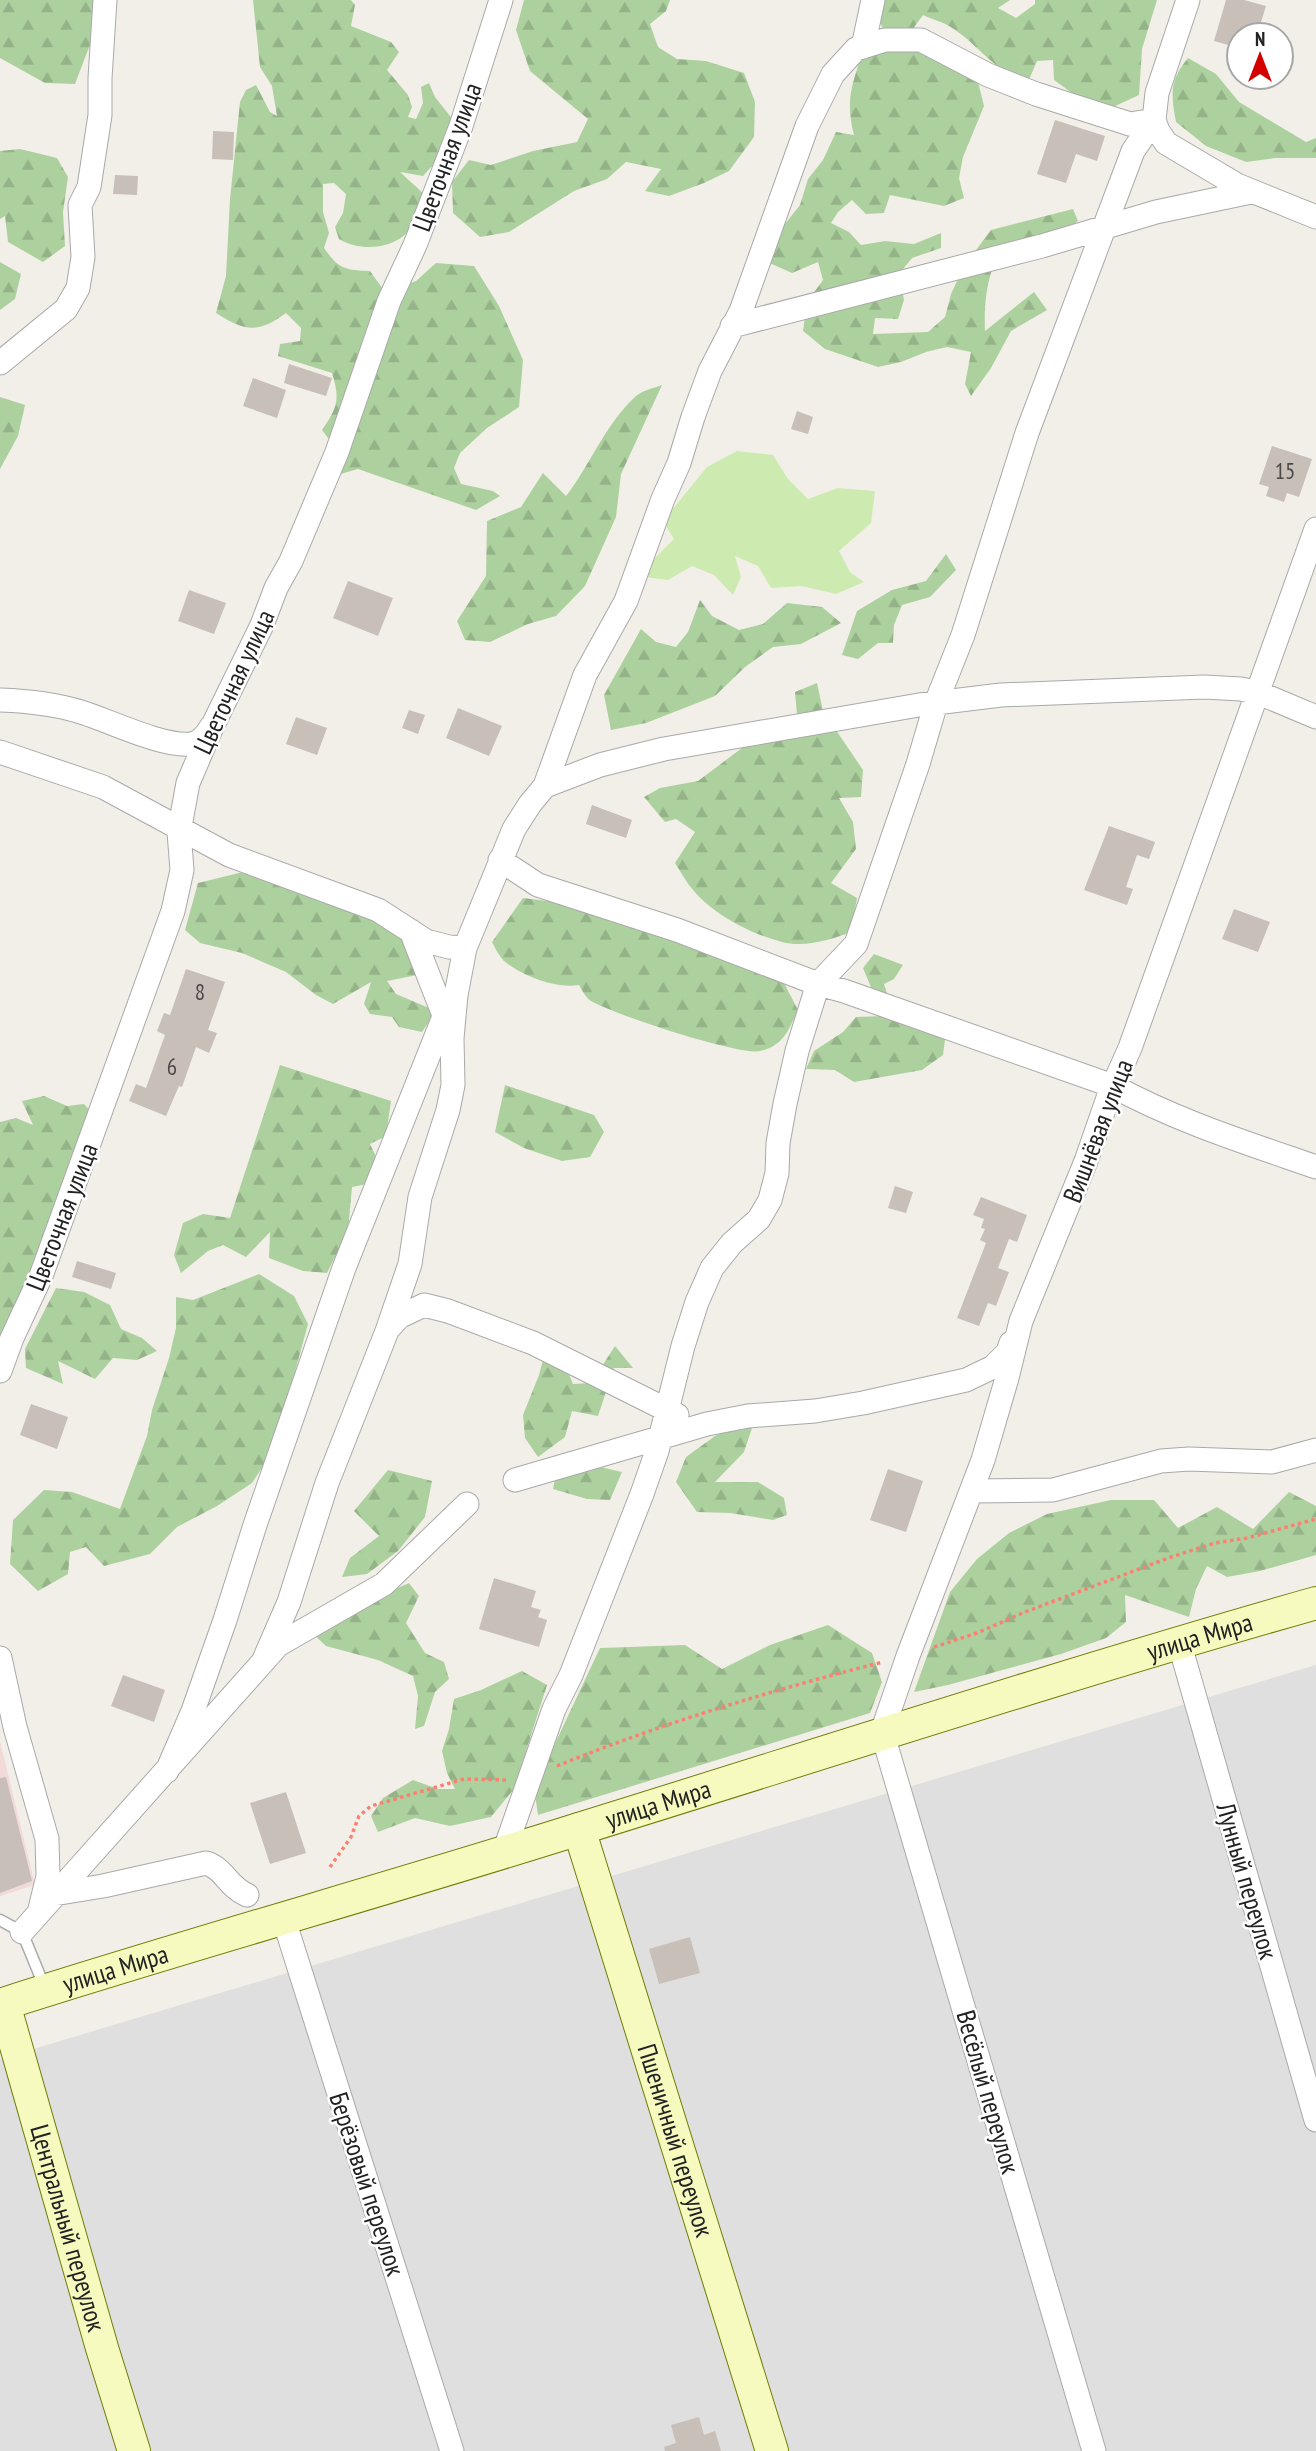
<svg xmlns="http://www.w3.org/2000/svg" width="1316" height="2451" viewBox="0 0 1316 2451" font-family="'PT Sans Narrow',sans-serif">
	<style>
		.residential { fill: #e0dfdf }
		.commercial { fill: #f2dad9 }
		.grass { fill: #cdebb0 }
		.forest { fill: url(#forest-firs) }
		.building { fill: #c7bfb8 }
		.lines { fill: none; stroke-linecap: round; stroke-linejoin: round }
		.lane-casing { stroke: #a9a9a9; stroke-width: 13 }
		.street-casing { stroke: #a9a9a9; stroke-width: 25 }
		.secondary-casing { stroke: #707d05; stroke-width: 34 }
		.path { stroke: #fa8072; stroke-width: 3.5; stroke-dasharray: 3.5 3.5; stroke-linecap: butt }
		.lane { stroke: #fff; stroke-width: 10 }
		.street { stroke: #fff; stroke-width: 23 }
		.secondary { stroke: #f7fabf; stroke-width: 32 }
		.labels { text-anchor: middle; stroke-width: 5; stroke-linejoin: round; paint-order: stroke }
		.number-label { font-size: 23px; fill: #4b4948 }
		.street-label { font-size: 26px; fill: #222; stroke: #fff }
	</style>
	<defs>
		<pattern id="forest-firs" width="22" height="20" patternUnits="userSpaceOnUse" patternTransform="scale(1.75)"><rect width="22" height="20" fill="#add19e"/><path d="M5 1l3.5 6h-7zM16 11l3.5 6h-7z" fill="#95b388"/></pattern>
	</defs>
	<rect width="100%" height="100%" fill="#f2efe9"/>
	<path class="residential" d="M1316,1665V2451H0V2059Z"/>
	<path class="commercial" d="M0,1741L35,1885L0,1896Z"/>
	<path class="grass" d="M737,451L773,455L788,479L808,499L838,488L875,491L871,523L839,551L850,572L864,582L836,594L801,586L771,588L758,566L735,556L741,577L733,595L714,575L692,566L668,580L645,577L650,563L674,539L663,521L707,467Z"/>
	<path class="forest" d="M0,0H99L91,42L75,84L45,83L0,58Z
		M253,0H351L355,5L351,26L391,42L399,52L387,70L408,95L412,107L408,117L416,119L423,103L421,87L429,83L435,97L454,121L442,167H431L423,176L400,172L424,194C421,204 419,217 413,226C397,249 362,253 339,239L335,227L343,213L346,194L334,183L323,184V212L329,233L324,248C339,269 344,270 370,271L385,292L416,281L436,263L474,266L499,306L523,360L519,407L487,428L460,453L454,468L461,484L493,491L500,496L476,510L358,469L337,475L331,442L322,430C338,407 340,399 332,373L278,356L280,344L300,341L301,328L286,313C258,334 244,331 216,313L226,276L230,199L240,102L246,90L256,85L270,112L277,116L272,86L260,67Z
		M524,0H670L666,11L650,24L658,47L677,59L706,61L744,73L755,102L754,137L729,171L704,183L669,196L645,191L661,169L626,162L607,179L574,191L509,232L480,237L453,213L452,182L469,160L491,165L533,151L577,142L588,119L530,71L516,30Z
		M881,0H1010L998,8L1016,18L1035,4V0H1157L1142,49L1139,95L1111,108L1079,98L1054,80L1053,60L1037,61L1028,82C992,71 978,43 949,26C941,21 931,19 923,15L910,33L883,29L875,10Z
		M920,48L976,74L984,106L963,157L959,178L964,198L944,206L890,195L884,213L866,214L852,200L838,212L831,223L849,232L861,245L885,241L914,244L941,233V248L912,258L899,274L904,300L898,319L875,318L873,334L928,332L945,317L951,294L964,266L991,230L1073,209L1078,221L1061,233L996,259C986,283 984,305 985,331L1034,292L1047,310L1011,331L991,368L971,396L965,384L971,352L947,347L926,352L901,362L878,367L825,349L803,331L807,302L823,280L818,262L792,273L765,261L781,229L800,205L808,179L823,160L836,132L854,135C845,99 852,85 863,51Z
		M1188,58L1216,74L1239,102L1306,142L1316,138V158H1275L1246,162L1206,146L1176,122C1171,95 1169,81 1188,58Z
		M20,149L57,158L68,177L63,212L65,246L43,262L8,242L5,216L0,219V151Z
		M0,262L21,274L15,299L0,310Z
		M662,385L621,474L616,517L585,586L556,616L528,624L490,642L465,640L457,621L486,576L487,521L521,507L543,473L566,496C591,464 605,424 636,396C643,390 654,388 662,385Z
		M0,397L25,405L18,436L0,469Z
		M946,554L956,570L930,597L902,605L894,625L893,643H878L858,659L842,655L857,611L892,590L926,581Z
		M700,600L712,616L739,630L763,624L787,603L822,607L841,623L801,644L773,647L745,667L715,696L646,723L611,730L604,695L641,629L656,642L676,647L688,632Z
		M817,683L823,711L863,770L861,797L839,798L853,822L856,849L831,883L857,898L851,932C830,940 804,948 782,942C751,934 714,915 693,890C686,882 681,872 675,863L695,832L676,819L665,822L644,797L660,788L698,781L746,745L771,735L797,714L795,692Z
		M239,873H281L406,935L417,975L387,981L396,994L436,1011L422,1032L399,1027L392,1017L370,1014L364,1004L371,982L333,1004L316,995L286,972L242,953L200,943L185,930L198,883Z
		M523,898L563,903L603,919L723,957L784,983L798,1010C789,1029 784,1046 760,1051C739,1056 613,1014 591,1001C586,998 582,990 579,985C556,989 522,976 504,961C499,956 495,948 492,942Z
		M874,954L903,965L894,979L884,984L892,1008L946,1032L943,1055L922,1070L854,1082L835,1070L806,1069L814,1051L843,1032L856,1017L883,1016L863,968Z
		M280,1065L391,1101L386,1136L370,1144L380,1165L367,1184L352,1187L348,1231L327,1273L303,1271L269,1258L270,1232L246,1257L223,1245L208,1251L181,1273L174,1255L183,1223L203,1214L230,1218Z
		M505,1085L594,1115L604,1132L590,1157L562,1161L524,1148L495,1132Z
		M44,1096L67,1106L84,1104L94,1115L58,1216L0,1344V1122L16,1118L33,1125L22,1101Z
		M259,1274L294,1296L308,1324L296,1368L285,1432L252,1483L217,1506L177,1527L150,1554L104,1566L86,1547L70,1552L68,1574L38,1591L10,1564L13,1520L44,1490L72,1492L120,1509L147,1436L152,1410L169,1358L176,1328V1297L193,1300Z
		M56,1288L84,1292L110,1305L121,1329L142,1338L157,1351L137,1360L113,1358L95,1379L58,1361L63,1384L26,1368L25,1349Z
		M615,1346L633,1368H614L598,1416L572,1411L565,1437L538,1457L525,1438L523,1415L539,1375L546,1349L563,1360L573,1384L591,1383Z
		M755,1419L744,1452L715,1482H758L784,1498L787,1515L773,1520L730,1513L697,1512L676,1482L686,1457L715,1436Z
		M596,1466L622,1472L610,1500L587,1499L553,1489L555,1479Z
		M388,1470L432,1481L425,1517L398,1551L367,1574L342,1577L350,1558L379,1536L354,1511Z
		M1289,1492L1316,1506V1555L1260,1571L1227,1577L1207,1566L1196,1589L1189,1617L1125,1595L1126,1622L1106,1638L1061,1654L948,1685L914,1692L950,1592L977,1559L1009,1533L1047,1514L1111,1500H1154L1178,1528L1217,1507L1253,1529Z
		M409,1583L419,1596L406,1623L425,1653L444,1662L449,1679L435,1692L424,1726L415,1729L418,1696L413,1676L378,1660L326,1646L311,1632L362,1604Z
		M828,1625L872,1653L882,1682L870,1713L538,1815L534,1788L600,1648L685,1645L722,1669L770,1645Z
		M522,1671L547,1685L514,1789L491,1817L450,1826L415,1818L378,1832L371,1816L383,1798L413,1780L438,1789H455L447,1773L442,1751L449,1729L454,1699L481,1690Z"/>
	<path class="building" d="M1226,0H1244L1266,6L1257,35H1239V48L1214,41Z
		M1055,120L1105,136L1097,161L1076,154L1066,183L1037,174Z
		M213,131L234,132L233,160L212,159Z
		M115,175L138,176L137,195L113,194Z
		M289,364L332,378L326,396L284,383Z
		M253,378L286,390L277,418L243,406Z
		M797,411L813,417L808,434L791,429Z
		M1272,446L1312,459L1299,497L1287,493L1284,502L1266,496L1269,487L1259,484Z
		M348,581L393,598L378,636L333,618Z
		M189,590L226,603L214,634L178,621Z
		M458,708L502,726L489,756L446,738Z
		M409,710L425,715L418,734L402,728Z
		M296,717L327,728L317,755L286,744Z
		M592,805L632,820L626,838L586,824Z
		M1109,826L1155,842L1149,859L1137,855L1126,887L1133,889L1127,905L1084,890Z
		M1234,909L1270,922L1258,952L1222,939Z
		M186,969L225,982L208,1030L217,1033L209,1053L196,1047L182,1087L179,1086L166,1116L129,1101L136,1084L146,1088L165,1035L157,1031L164,1013L170,1015Z
		M895,1186L913,1192L906,1213L888,1208Z
		M981,1197L1027,1215L1017,1242L1009,1239L998,1268L1009,1272L996,1306L988,1303L979,1326L957,1318L986,1243L980,1240L985,1229L981,1228L984,1219L973,1215Z
		M77,1261L116,1273L111,1289L72,1277Z
		M31,1404L68,1417L57,1449L20,1435Z
		M888,1469L923,1481L906,1532L870,1520Z
		M494,1578L536,1591L531,1607L541,1610L538,1617L547,1620L539,1647L479,1629Z
		M123,1675L165,1690L154,1722L111,1706Z
		M6,1777L32,1881L0,1893V1778Z
		M286,1792L306,1853L270,1864L250,1803Z
		M690,1937L700,1973L659,1984L649,1949Z
		M699,2417L704,2435L715,2431L721,2451H665L664,2447L676,2443L671,2425Z"/>
	<g class="lines">
		<g class="lane-casing">
			<path id="lane" d="M0,1920L22,1932L45,1988"/>
		</g>
		<g class="street-casing">
			<path id="street" d="M1188,0L1157,93L1154,120L1158,131L1166,143L1237,185L1316,217
				M863,47L873,0
				M732,326L1042,246L1156,212L1251,192
				M0,363L66,309L78,288L83,257L80,205L89,187L100,115V78L105,0
				M0,700C27,701 55,704 81,712C110,721 162,747 191,744C201,742 206,735 211,727
				M0,752L103,787L229,855L378,910L426,941L449,947L465,948
				M545,786L600,765L664,749L919,705L1001,695L1204,687L1241,689L1259,693L1316,717
				M500,860L538,885L677,930L818,984L844,991L1113,1086C1177,1121 1247,1143 1316,1167
				M411,931L449,1028
				M390,1327L399,1317L424,1305L448,1311L533,1343L677,1415
				M0,1371L12,1338L41,1276L173,911L182,870L179,832L188,783L212,727L262,625L276,588L291,561L337,452L389,301L415,245L461,126L501,0
				M515,1480L707,1424L748,1416L815,1411L863,1403L966,1380L993,1367L1008,1352L1011,1343
				M972,1491L1053,1490L1161,1461L1189,1459L1272,1462L1316,1450
				M1179,1642L1316,2120
				M0,1658L15,1727L47,1839L48,1876L40,1909
				M263,1662L289,1602L327,1483L387,1331L410,1264L420,1197L448,1110L453,1085L452,1038L456,995L465,948L514,829L530,804L545,786L585,675L626,601L663,499L679,463L693,417L710,371L741,311L807,126L833,74L856,49L885,40H921L988,75L1036,94L1130,124L1154,120
				M167,1771L193,1711L225,1620L255,1525L344,1268L445,1014
				M504,1852L554,1709L571,1675L642,1494L657,1451L683,1346L697,1302L712,1268L732,1243L759,1219L770,1200L777,1173L778,1143L785,1104L797,1051L818,984L856,944L918,764L936,703L963,635L1027,433L1133,151L1154,120
				M54,1894L103,1886L206,1863C225,1869 227,1886 247,1895
				M283,1917L452,2451
				M22,1932L278,1645L384,1584L467,1504
				M1094,2451L882,1732L908,1656L983,1460L1007,1378L1021,1321L1086,1161L1109,1095L1130,1048L1316,529"/>
		</g>
		<g class="secondary-casing">
			<g id="secondary">
				<path id="s1" d="M579,1829L772,2451"/>
				<path id="s2" d="M4,2004L102,2348L134,2451"/>
				<path id="s3" d="M0,2005C193,1943 389,1889 582,1828C827,1752 1070,1673 1316,1603"/>
			</g>
		</g>
		<path class="path" d="M934,1647L977,1633L1025,1612L1171,1557L1215,1543L1247,1538L1316,1519
			M557,1766C663,1723 772,1690 883,1662
			M330,1867L351,1837L359,1816L371,1806L464,1779L506,1780"/>
		<use href="#lane" class="lane"/>
		<use href="#street" class="street"/>
		<use href="#secondary" class="secondary"/>
	</g>
	<g class="labels">
		<g class="number-label">
			<text x="1285" y="479">15</text>
			<text x="200" y="1000">8</text>
			<text x="172" y="1075">6</text>
		</g>
		<g class="street-label">
			<text transform="translate(447 157) rotate(-70)" y="9">Цветочная улица</text>
			<text transform="translate(234 682) rotate(-65)" y="9">Цветочная улица</text>
			<text transform="translate(1098 1131) rotate(-69)" y="9">Вишнёвая улица</text>
			<text transform="translate(62 1217) rotate(-69)" y="9">Цветочная улица</text>
			<text dy="9" stroke="none"><textPath href="#s3" startOffset="1255">улица Мира</textPath></text>
			<text dy="9" stroke="none"><textPath href="#s3" startOffset="688">улица Мира</textPath></text>
			<text transform="translate(1247 1881) rotate(74)" y="9">Лунный переулок</text>
			<text dy="9" stroke="none"><textPath href="#s3" startOffset="121">улица Мира</textPath></text>
			<text transform="translate(988 2092) rotate(74)" y="9">Весёлый переулок</text>
			<text dy="9" stroke="none"><textPath href="#s1" startOffset="326">Пшеничный переулок</textPath></text>
			<text transform="translate(367 2184) rotate(72)" y="9">Берёзовый переулок</text>
			<text dy="9" stroke="none"><textPath href="#s2" startOffset="233">Центральный переулок</textPath></text>
		</g>
	</g>
	<g transform="translate(1260 56)"><circle r="33" fill="#ffffff" stroke="#a7a7a7" stroke-width="2"/>
	<path d="M0-5L12 26L0 18L-12 26Z" fill="#d40000"/>
	<text y="-10" font-size="19" font-weight="bold" text-anchor="middle" fill="#222222">N</text>
	</g>
</svg>
